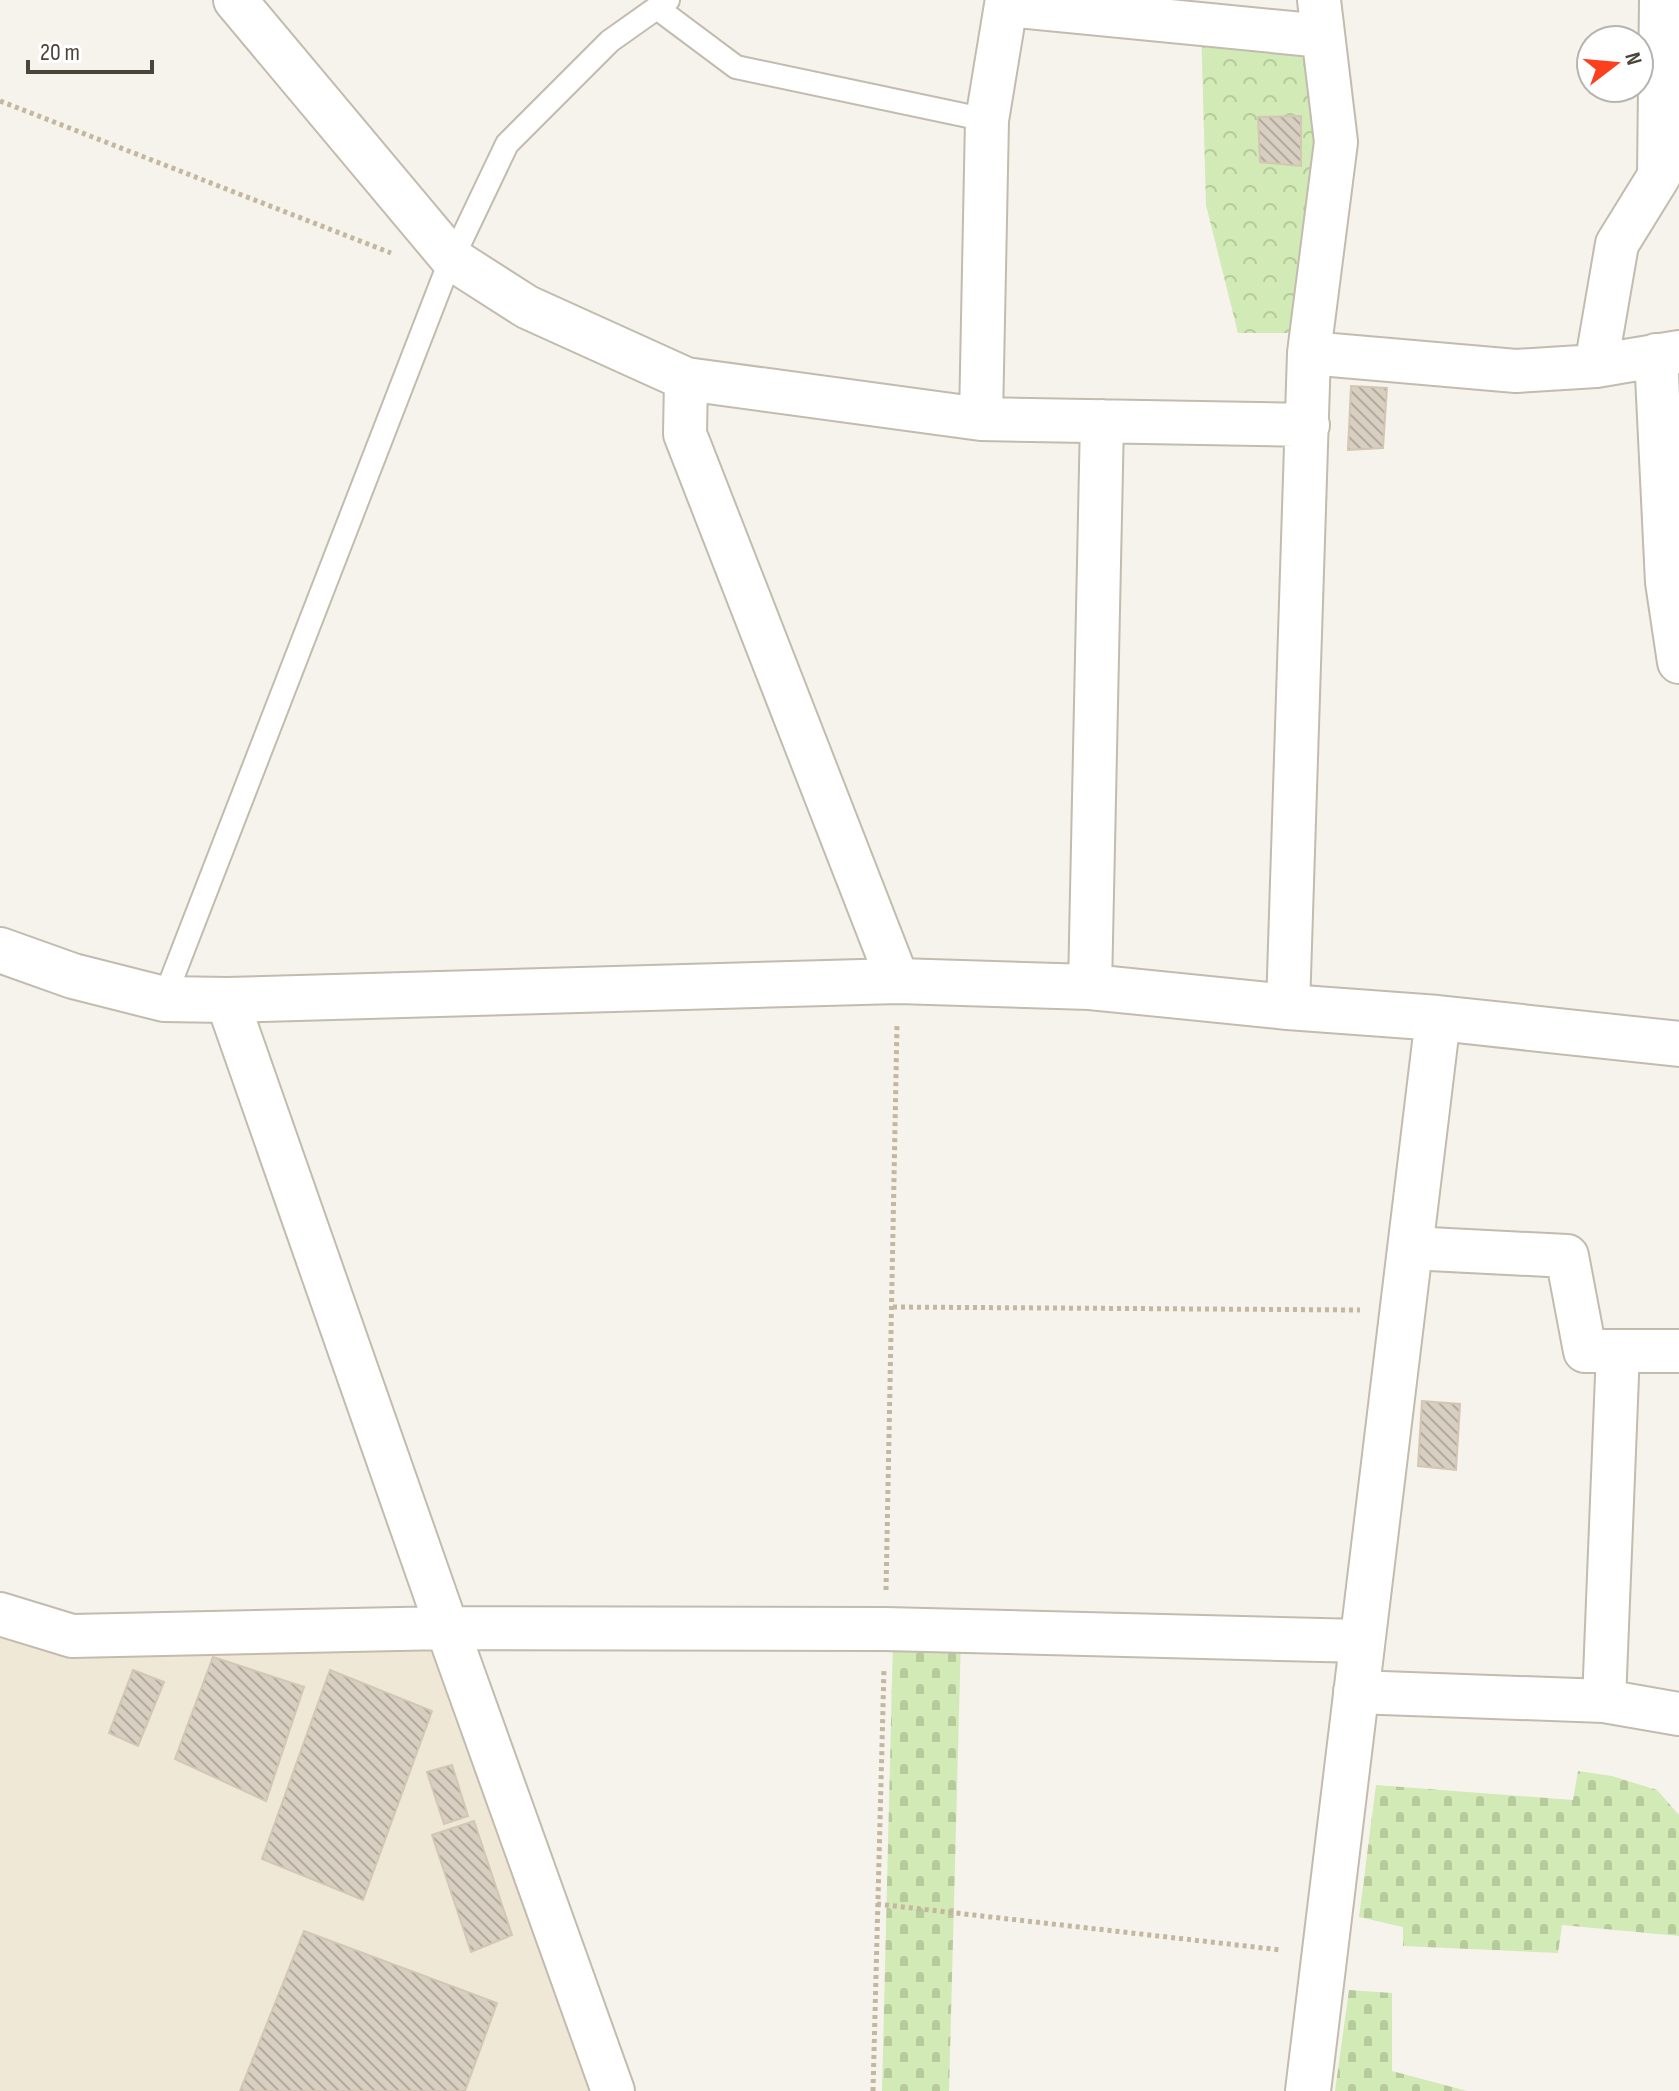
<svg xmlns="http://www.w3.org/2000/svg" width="1679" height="2091" viewBox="0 0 1679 2091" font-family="'Sofia Sans Condensed',sans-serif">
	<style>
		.education { fill: #efe8d6 }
		.forest { fill: url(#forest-crowns) }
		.cemetery { fill: url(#cemetery-stones) }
		.building { fill: url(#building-back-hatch); stroke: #d3c7b4; stroke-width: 2 }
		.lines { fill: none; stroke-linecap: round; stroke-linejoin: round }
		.service-casing { stroke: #c2bbae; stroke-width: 26 }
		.minor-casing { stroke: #c2bbae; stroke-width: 46 }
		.tertiary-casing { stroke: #c2bbae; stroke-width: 48 }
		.path { stroke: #c4b79f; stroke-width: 5; stroke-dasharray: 4 4; stroke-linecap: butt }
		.service { stroke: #fff; stroke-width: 22 }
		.minor { stroke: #fff; stroke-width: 42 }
		.tertiary { stroke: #fff; stroke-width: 44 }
	</style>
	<defs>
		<pattern id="forest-crowns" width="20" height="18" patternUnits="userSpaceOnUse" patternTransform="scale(2)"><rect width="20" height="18" fill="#d2eab5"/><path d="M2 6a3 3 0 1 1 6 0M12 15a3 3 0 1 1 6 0" fill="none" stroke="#b6ca9c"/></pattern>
		<pattern id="cemetery-stones" width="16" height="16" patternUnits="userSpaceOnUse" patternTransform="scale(2)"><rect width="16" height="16" fill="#d2eab5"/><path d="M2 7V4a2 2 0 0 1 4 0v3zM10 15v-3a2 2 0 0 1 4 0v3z" fill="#b6ca9c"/></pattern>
		<pattern id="building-back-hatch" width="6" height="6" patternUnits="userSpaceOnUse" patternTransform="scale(2)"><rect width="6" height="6" fill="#d8cfc1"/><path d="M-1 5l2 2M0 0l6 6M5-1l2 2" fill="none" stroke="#b1aa9e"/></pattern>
	</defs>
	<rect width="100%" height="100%" fill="#f6f3ec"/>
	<path class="education" d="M0,1610L72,1636L447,1628L613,2091H0Z"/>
	<path class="forest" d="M1201,24L1323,36L1311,333H1238L1206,205Z"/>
	<path class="cemetery" d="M961,1637L949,2091H882L893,1639Z
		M1578,1771L1612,1776L1657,1790L1679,1815V1936L1562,1925L1558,1953L1403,1946V1927L1359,1917L1376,1785L1573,1800Z
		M1349,1990L1392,1993V2071L1467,2091H1335Z"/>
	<path class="building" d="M1301,116V166L1260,162L1258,117Z
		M1351,386L1387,388L1383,448L1348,450Z
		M1422,1401L1460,1404L1456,1470L1418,1466Z
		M213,1657L304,1687L266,1801L175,1759Z
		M133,1670L164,1682L138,1746L109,1733Z
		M330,1670L432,1711L363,1900L262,1859Z
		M452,1765L468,1816L444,1824L427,1772Z
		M474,1821L512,1935L471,1952L432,1835Z
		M304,1931L497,2003L465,2091H240Z"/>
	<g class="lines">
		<g class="service-casing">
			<path id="service" d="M657,8L736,67L987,120
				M164,999L445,274L507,144L610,41L668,0"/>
		</g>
		<g class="minor-casing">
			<path id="minor" d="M235,0L452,259L527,307L686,379L981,419L1308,425
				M1309,353L1516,371L1596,366L1679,352
				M1656,355L1667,582L1679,662
				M1596,366L1617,244L1659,176L1661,0
				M686,379L685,434L898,981
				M981,419L987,120L1006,5L1323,36
				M1090,987L1102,421
				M227,1000L447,1628L613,2091
				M1288,1007L1309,353L1336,142L1319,0
				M1410,1248L1567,1256L1585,1351H1679
				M0,1614L72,1636L447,1628L885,1629L1362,1641
				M1355,1692L1604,1701L1679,1714
				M1604,1701L1618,1351"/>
		</g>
		<g class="tertiary-casing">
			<path id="tertiary" d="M0,950L73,976L164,999L227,1000L898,981L1090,987L1288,1007L1438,1018L1679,1044
				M1308,2091L1438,1018"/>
		</g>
		<path class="path" d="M0,101L391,253
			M893,1307L1360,1310
			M886,1590L897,1024
			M877,1904L1281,1950
			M873,2091L884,1668"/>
		<use href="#service" class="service"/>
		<use href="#minor" class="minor"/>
		<use href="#tertiary" class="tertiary"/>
	</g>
	<g transform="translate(1615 64) rotate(74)"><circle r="38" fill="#ffffff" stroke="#b7b4b0" stroke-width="2"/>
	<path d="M0-6L14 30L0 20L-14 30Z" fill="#fc3f1d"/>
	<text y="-12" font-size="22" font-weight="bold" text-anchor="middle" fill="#4b4439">N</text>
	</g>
	<path d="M28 60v12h124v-12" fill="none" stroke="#4b4439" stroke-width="4"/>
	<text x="40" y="60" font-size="24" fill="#4b4439" stroke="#ffffff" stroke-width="6" paint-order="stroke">20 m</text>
</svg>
